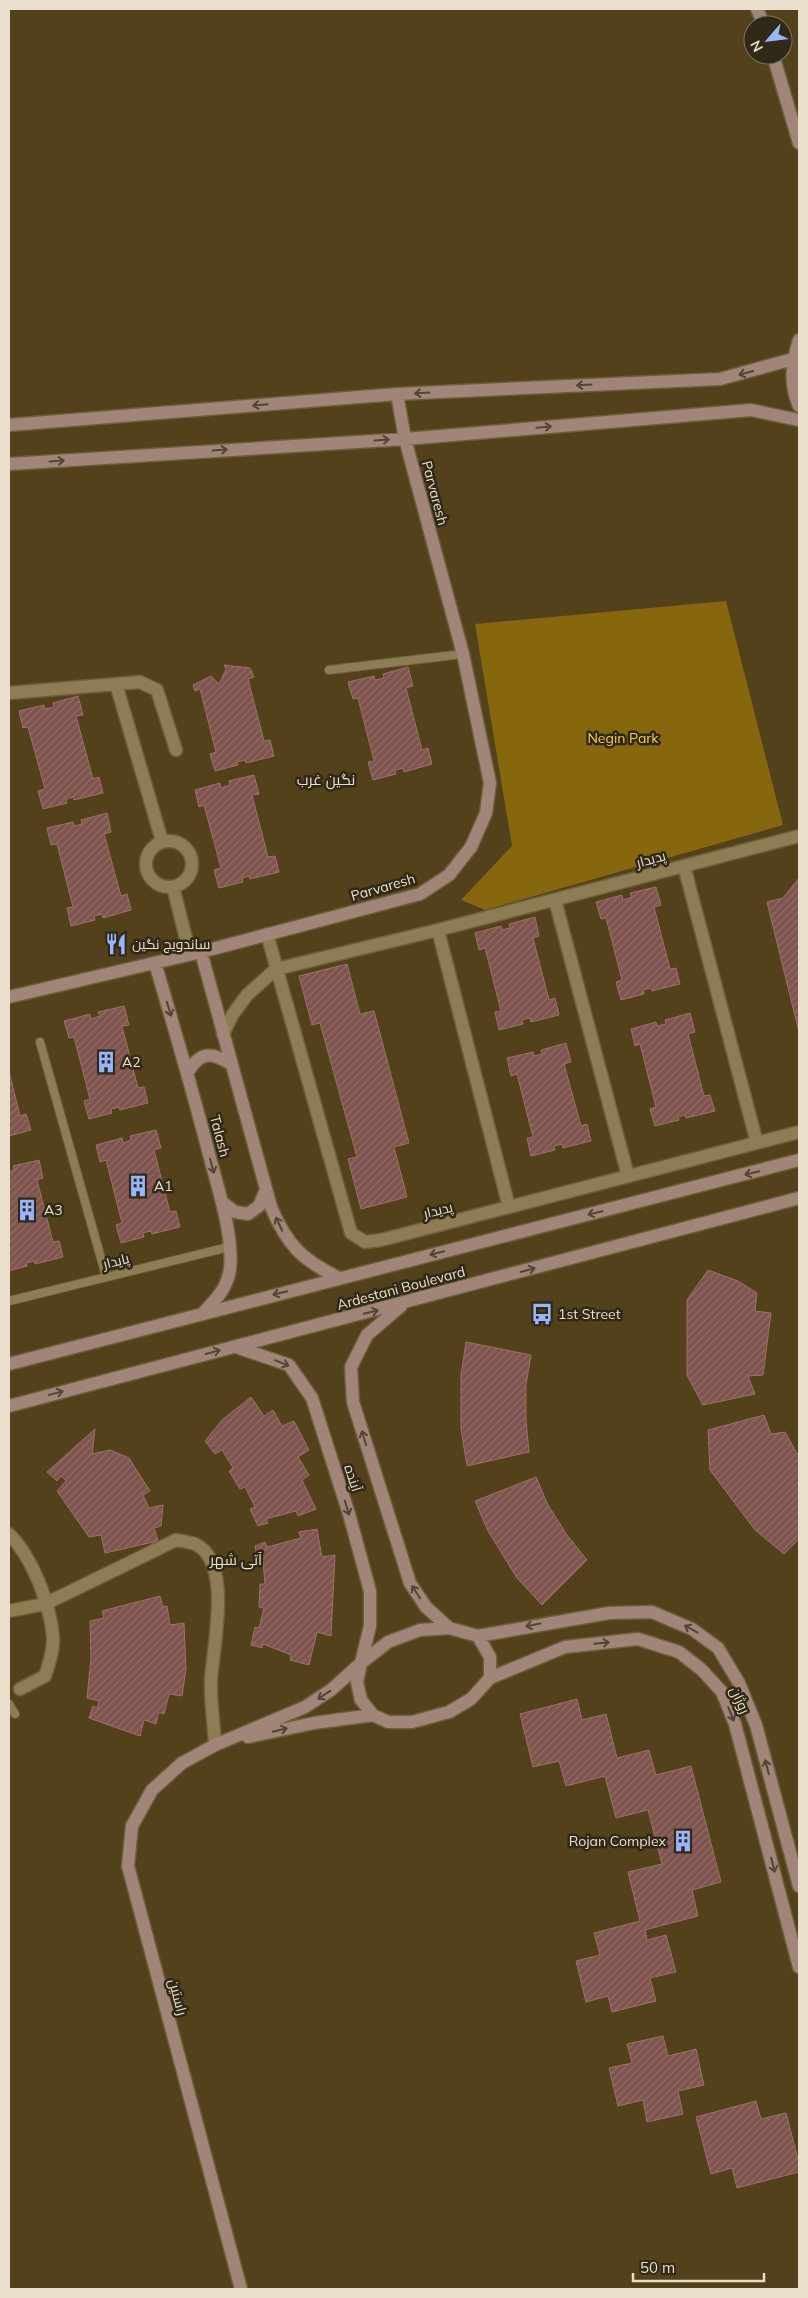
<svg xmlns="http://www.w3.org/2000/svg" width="808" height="2298" viewBox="0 0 808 2298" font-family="Mulish,Cairo,sans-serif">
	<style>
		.park { fill: #87670e }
		.building { fill: url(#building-hatch); stroke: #9e706a }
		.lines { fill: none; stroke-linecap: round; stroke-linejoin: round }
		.lane-casing { stroke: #6c5e3d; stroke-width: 10 }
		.street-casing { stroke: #6c5e3d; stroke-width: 15 }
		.secondary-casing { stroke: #6c5e3d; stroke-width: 15 }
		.lane { stroke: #8e7c54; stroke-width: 8 }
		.street { stroke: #8e7c54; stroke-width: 12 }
		.secondary { stroke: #a28579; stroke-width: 12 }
		.oneway { stroke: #524535 }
		.labels { text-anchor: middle; stroke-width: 5; stroke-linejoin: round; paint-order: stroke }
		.street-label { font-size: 14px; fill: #e9dfca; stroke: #302918 }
		.park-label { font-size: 14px; fill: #facb59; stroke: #302918 }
		.poi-label { font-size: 14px; fill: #e9dfca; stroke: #302918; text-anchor: start }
		.neighbourhood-label { font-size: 15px; fill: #e9dfca; stroke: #302918 }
	</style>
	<defs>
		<pattern id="building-hatch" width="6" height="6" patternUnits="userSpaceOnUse" patternTransform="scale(1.25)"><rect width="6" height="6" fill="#7f534e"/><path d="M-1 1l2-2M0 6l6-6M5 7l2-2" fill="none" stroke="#916b66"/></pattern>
	</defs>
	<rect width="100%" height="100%" fill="#52411a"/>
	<path class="park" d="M726,601L783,825L485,910L461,900L512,846L475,624Z"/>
	<path class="building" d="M224,665L250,668L254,677L248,679L264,741L270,740L274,756L246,763L245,760L237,762L238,765L215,771L210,754L216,752L200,689L195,691L193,685L211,676L219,684L226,669Z
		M408,667L413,686L406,688L422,750L428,748L432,764L404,772L403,768L395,770L396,774L373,780L368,762L374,761L358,698L353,699L348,682L374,676L375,680L384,678L383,674Z
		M78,696L83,715L76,716L93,779L99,777L103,793L74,800L73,797L66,799L67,803L43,809L38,791L45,789L28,727L23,728L19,711L44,705L45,709L54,707L53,703Z
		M254,775L259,794L252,795L268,857L275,856L279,872L250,879L249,876L242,878L243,882L219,888L214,870L221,868L204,805L199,807L195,790L220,783L221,788L230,785L229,781Z
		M107,813L111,832L104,834L121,896L127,894L131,910L103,918L102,914L94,916L95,920L71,926L67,908L73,907L57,844L51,845L47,828L73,822L74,826L82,824L81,820Z
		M799,878V1032L767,902L783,898Z
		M656,887L661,905L654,907L670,969L676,968L680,984L652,991L651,988L643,990L644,994L621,1000L616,982L622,980L606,918L601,919L596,902L622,895L623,900L632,897L630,893Z
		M535,917L539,936L533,938L549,1000L555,998L559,1015L531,1022L530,1018L522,1020L523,1024L499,1030L495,1012L501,1011L485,948L479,950L475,933L501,926L502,930L510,928L509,924Z
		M347,964L360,1014L374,1011L409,1143L394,1147L407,1197L361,1209L348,1159L357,1157L320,1023L312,1025L299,976Z
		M124,1006L129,1025L122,1026L138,1088L144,1087L148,1103L120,1110L119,1107L111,1109L112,1113L89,1119L84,1101L90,1099L74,1037L69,1038L64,1021L90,1014L91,1019L100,1016L98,1012Z
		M690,1013L695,1032L688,1034L704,1096L710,1095L715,1111L686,1118L685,1115L678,1117L679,1120L655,1126L650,1109L656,1107L640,1044L635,1046L631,1029L656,1022L657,1026L666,1024L665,1020Z
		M566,1043L571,1062L564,1064L581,1126L587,1124L591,1141L563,1148L562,1144L554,1146L555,1150L531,1156L527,1138L533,1137L517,1074L511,1076L507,1058L533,1052L534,1056L542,1054L541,1050Z
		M9,1071L20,1116L26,1114L31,1130L9,1136Z
		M156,1130L161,1148L154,1150L170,1212L176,1211L180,1227L152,1234L151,1231L143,1233L144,1237L121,1243L116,1225L122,1223L106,1160L100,1162L96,1145L122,1138L123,1143L131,1140L130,1136Z
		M39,1160L43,1178L37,1180L53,1242L59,1241L63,1257L35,1264L34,1261L26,1263L27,1266L9,1271V1172L14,1170L13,1166Z
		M708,1270L738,1281L757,1293L755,1311L771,1313L763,1375L748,1376L755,1394L703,1405L687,1375V1300Z
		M466,1342L531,1355L526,1385V1421L529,1452L467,1466L461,1429V1375Z
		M251,1397L264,1416L273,1410L282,1426L294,1421L309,1450L298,1457L309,1475L302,1480L316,1509L298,1516L296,1511L266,1519L268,1523L258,1526L250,1509L255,1507L245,1487L240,1489L229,1471L233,1468L222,1450L215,1454L205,1441L222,1420Z
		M764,1415L771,1434L785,1432L799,1457V1539L784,1554L755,1530L710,1470L708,1430Z
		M95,1429L92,1454L110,1450L129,1458L150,1491L143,1495L149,1508L163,1505L161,1526L154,1528L158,1541L105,1553L101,1535L89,1537L57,1491L66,1481L61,1476L57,1481L47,1472Z
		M536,1477L548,1505L567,1535L587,1560L542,1605L517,1578L488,1531L475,1501Z
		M317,1529L322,1557L335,1555L331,1636L317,1632L309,1665L290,1660L291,1655L263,1644L262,1648L251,1645L255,1627L259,1628L264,1608L259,1607L260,1584H265L263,1561L258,1562L255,1546L265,1542L267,1547L301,1538L299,1532Z
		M160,1596L163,1607L167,1606L170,1625L184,1623L186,1669L182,1696L169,1694L164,1714L159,1712L156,1724L144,1720L140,1736L89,1718L93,1706L97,1708L99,1701L87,1698L91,1658L90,1621L104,1618L102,1611Z
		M577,1699L582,1720L606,1714L617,1758L649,1750L656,1775L691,1766L721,1882L692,1890L698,1916L645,1930L647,1940L666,1935L676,1972L650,1978L656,2001L612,2012L608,1996L586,2002L576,1961L600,1955L594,1933L640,1921L628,1872L662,1864L648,1810L616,1818L605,1776L566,1786L559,1761L533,1767L520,1714Z
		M663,2036L668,2056L696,2049L704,2085L678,2091L683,2114L647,2122L643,2100L618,2106L609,2068L632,2063L627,2044Z
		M756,2101L761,2119L786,2113L799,2163V2172L737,2188L732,2168L711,2174L696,2117Z"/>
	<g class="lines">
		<g class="lane-casing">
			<path id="lane" d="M329,670L463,654
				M40,1042L106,1276
				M9,1301L229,1247
				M9,1704L15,1714"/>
		</g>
		<g class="street-casing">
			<path id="street" d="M116,684L162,841
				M9,693L140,682L157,690L176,750
				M146 864a23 23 0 1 1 46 0a23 23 0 1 1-46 0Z
				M684,866L757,1143
				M173,887L190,954
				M555,900L628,1176
				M438,930L509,1207
				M267,934L351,1233L365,1242L381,1240L799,1132
				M223,1034L233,1014L247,995L276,969L438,930L799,836
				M9,1534C33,1558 50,1604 53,1637C54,1650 49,1663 45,1676L20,1689
				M9,1611L45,1604L176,1540C182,1541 190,1542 195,1544C233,1561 213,1647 211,1679C210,1701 214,1723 215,1745"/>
		</g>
		<g class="secondary-casing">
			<path id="secondary" d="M757,9L764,25
				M773,55L799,143
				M799,340C792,362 789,384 799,406
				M9,425L397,394L720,379L793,359
				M9,464L405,439L751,410L799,420
				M201,952L271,1207C287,1245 302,1260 339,1278
				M155,963C174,1027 193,1092 210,1158C218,1188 236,1244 229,1274C225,1291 215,1300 204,1312
				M9,997L201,952L420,894L449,875L471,847L486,813L490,783L463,654L405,439L397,394
				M188,1072C200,1052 211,1051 231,1064
				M222,1202L235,1212L248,1214L259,1206L265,1192
				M401,1306L367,1335L351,1367L353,1402L410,1583L426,1607L449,1628
				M236,1347L289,1365L312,1398L349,1514L370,1591V1626L361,1663L331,1690L305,1707L215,1745L182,1763L152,1790L132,1826L128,1866L241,2289
				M9,1364L799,1160
				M9,1406L799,1198
				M478,1636L609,1613L652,1612L692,1629L718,1648L739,1683L756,1725L799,1886
				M490,1678L565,1647L638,1639L679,1652L702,1670L722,1692L735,1724L799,1967
				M248,1737L314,1723L373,1715L388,1722H412L449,1712L471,1699L490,1678V1657L478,1636L449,1628L420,1630L388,1642L361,1663L357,1682L361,1700L373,1715"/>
		</g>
		<use href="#lane" class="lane"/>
		<use href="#street" class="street"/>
		<use href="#secondary" class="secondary"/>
	</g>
	<defs><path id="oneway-shaft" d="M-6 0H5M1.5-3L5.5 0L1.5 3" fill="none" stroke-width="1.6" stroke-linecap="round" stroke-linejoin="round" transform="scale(1.25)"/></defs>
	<g class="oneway">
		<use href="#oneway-shaft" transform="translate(746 373) rotate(165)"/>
		<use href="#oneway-shaft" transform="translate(584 385) rotate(177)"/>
		<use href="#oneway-shaft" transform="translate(422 393) rotate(177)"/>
		<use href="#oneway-shaft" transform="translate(260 405) rotate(175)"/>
		<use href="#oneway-shaft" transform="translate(544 427) rotate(-5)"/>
		<use href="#oneway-shaft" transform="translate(382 440) rotate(-4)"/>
		<use href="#oneway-shaft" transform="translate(220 450) rotate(-4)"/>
		<use href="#oneway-shaft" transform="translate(57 461) rotate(-4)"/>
		<use href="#oneway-shaft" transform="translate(169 1009) rotate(73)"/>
		<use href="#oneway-shaft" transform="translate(212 1166) rotate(75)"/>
		<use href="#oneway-shaft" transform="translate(752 1173) rotate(166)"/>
		<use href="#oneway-shaft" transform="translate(595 1213) rotate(166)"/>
		<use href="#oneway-shaft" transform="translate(279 1224) rotate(-115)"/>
		<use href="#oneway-shaft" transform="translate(437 1253) rotate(166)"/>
		<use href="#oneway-shaft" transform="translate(528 1270) rotate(-15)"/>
		<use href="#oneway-shaft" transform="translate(280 1293) rotate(166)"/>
		<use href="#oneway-shaft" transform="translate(371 1312) rotate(-14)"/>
		<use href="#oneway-shaft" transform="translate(213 1352) rotate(-15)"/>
		<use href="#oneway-shaft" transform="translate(282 1363) rotate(22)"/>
		<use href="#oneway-shaft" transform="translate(56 1393) rotate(-15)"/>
		<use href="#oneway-shaft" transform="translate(364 1438) rotate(-107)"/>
		<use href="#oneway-shaft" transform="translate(347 1508) rotate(73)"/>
		<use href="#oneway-shaft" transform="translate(416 1592) rotate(-123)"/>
		<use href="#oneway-shaft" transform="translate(533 1625) rotate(169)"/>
		<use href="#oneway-shaft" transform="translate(691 1629) rotate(-151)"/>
		<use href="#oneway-shaft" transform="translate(602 1643) rotate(-6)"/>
		<use href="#oneway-shaft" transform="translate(324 1695) rotate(147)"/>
		<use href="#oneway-shaft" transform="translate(731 1714) rotate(68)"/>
		<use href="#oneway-shaft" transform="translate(280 1730) rotate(-13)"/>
		<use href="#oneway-shaft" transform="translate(767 1767) rotate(-105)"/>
		<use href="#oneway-shaft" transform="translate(773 1865) rotate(76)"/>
	</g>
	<defs>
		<g id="restaurant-bare" transform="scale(1.725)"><path d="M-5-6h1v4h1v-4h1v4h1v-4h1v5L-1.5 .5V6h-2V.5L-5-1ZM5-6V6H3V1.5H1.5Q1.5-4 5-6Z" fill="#97b6fd" stroke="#302918" stroke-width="2.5" paint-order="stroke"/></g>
		<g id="building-bare" transform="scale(1.725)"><path d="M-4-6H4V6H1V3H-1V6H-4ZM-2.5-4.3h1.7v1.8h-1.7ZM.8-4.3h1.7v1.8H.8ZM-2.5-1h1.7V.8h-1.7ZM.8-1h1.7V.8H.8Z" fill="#97b6fd" stroke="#302918" stroke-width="2.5" paint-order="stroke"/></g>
		<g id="bus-bare" transform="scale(1.725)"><path d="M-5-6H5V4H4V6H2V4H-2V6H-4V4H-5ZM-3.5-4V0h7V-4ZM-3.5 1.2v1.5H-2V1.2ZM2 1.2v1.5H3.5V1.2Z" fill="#97b6fd" stroke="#302918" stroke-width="2.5" paint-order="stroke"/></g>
	</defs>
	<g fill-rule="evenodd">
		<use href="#restaurant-bare" x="116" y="944"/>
		<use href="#building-bare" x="106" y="1062"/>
		<use href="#building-bare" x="138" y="1186"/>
		<use href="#building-bare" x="27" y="1210"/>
		<use href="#bus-bare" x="542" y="1314"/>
		<use href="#building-bare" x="683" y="1841"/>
	</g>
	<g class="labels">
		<g class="street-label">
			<text transform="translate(435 493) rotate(75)" y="5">Parvaresh</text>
			<text transform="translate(651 859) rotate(-15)" y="5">پدیدار</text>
			<text transform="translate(383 887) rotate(-16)" y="5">Parvaresh</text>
			<text transform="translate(220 1136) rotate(75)" y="5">Talash</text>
			<text transform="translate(438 1210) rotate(-14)" y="5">پدیدار</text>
			<text transform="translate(116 1261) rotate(-14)" y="5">پایدار</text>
			<text transform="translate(401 1288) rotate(-15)" y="5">Ardestani Boulevard</text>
			<text transform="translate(353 1478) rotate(72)" y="5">آینده</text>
			<text transform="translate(740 1700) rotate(65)" y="5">روژان</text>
			<text transform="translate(178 1997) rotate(75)" y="5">راستین</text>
		</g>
		<g class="park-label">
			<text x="623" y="743">Negin Park</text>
		</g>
		<g class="poi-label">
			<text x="132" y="949">ساندویج نگین</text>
			<text x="122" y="1067">A2</text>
			<text x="154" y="1191">A1</text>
			<text x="44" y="1215">A3</text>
			<text x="558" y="1319">1st Street</text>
			<text x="666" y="1846" text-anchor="end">Rojan Complex</text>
		</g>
		<g class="neighbourhood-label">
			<text x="326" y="785">نگین غرب</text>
			<text x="236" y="1565">آتی شهر</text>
		</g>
	</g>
	<rect width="808" height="2298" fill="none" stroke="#e9dfca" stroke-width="20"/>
	<g transform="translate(768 40) rotate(242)"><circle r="24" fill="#302918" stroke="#7a725f"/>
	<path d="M0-4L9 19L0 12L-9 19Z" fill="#97b6fd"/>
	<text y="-8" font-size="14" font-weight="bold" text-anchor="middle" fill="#e9dfca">N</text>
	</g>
	<path d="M633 2273v8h131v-8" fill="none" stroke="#e9dfca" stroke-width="2.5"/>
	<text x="640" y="2273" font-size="15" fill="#e9dfca" stroke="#302918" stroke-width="4" paint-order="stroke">50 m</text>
</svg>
